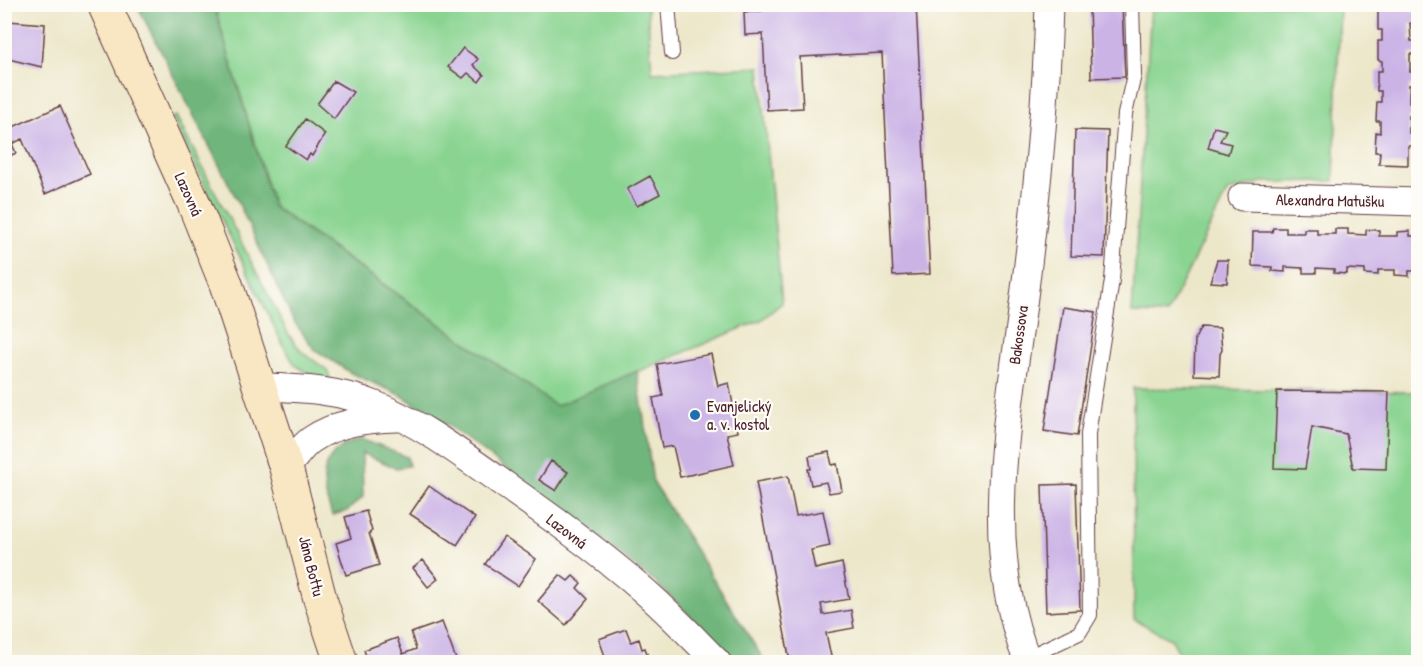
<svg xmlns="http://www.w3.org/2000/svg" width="1423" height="667" viewBox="0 0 1423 667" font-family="'Patrick Hand',sans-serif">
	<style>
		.green { fill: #8ad491; stroke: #6a7a5e; stroke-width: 1.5 }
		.forest { fill: #6fb67b; stroke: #5c6a53; stroke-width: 1.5 }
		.building { fill: #cbb3e6 }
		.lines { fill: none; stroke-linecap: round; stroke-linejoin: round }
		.lane-casing { stroke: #623d43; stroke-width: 16 }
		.street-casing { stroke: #623d43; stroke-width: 29 }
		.secondary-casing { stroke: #623d43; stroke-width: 35 }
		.lane { stroke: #fff; stroke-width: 14 }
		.street { stroke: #fff; stroke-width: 27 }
		.secondary { stroke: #f9e7c3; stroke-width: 33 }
		.poi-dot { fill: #1f6fb2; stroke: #fdfcf7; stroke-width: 2 }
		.labels { text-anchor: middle; stroke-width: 4.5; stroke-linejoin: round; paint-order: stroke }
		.street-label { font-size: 16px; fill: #4a1f2b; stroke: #fdfcf7 }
		.poi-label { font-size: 16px; fill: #4a1f2b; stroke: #fdfcf7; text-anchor: start }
	</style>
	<rect width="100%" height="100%" fill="#fdfcf7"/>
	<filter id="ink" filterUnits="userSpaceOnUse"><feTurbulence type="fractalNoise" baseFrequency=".0167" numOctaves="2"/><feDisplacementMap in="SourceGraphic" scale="12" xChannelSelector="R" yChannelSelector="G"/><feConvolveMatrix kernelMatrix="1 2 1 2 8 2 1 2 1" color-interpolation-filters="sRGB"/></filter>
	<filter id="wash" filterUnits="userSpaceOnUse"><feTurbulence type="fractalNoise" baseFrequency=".008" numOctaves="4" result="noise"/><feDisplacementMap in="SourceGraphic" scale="24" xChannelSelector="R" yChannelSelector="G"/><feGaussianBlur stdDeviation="1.35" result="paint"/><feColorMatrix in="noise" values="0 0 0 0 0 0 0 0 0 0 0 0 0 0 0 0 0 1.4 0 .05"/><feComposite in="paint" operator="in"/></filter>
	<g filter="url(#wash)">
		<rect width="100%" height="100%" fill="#ede7ca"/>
		<path class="green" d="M214,5H647L652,72L760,67L782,303L761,320L556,406L273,206Z
			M1151,5H1340L1334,181L1262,182L1227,192L1167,314L1132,313Z
			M176,116L289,335L302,352L327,370L330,378L328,386L295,365L284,347L172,118Z
			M1133,388L1418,392V662H1184L1172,640L1134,619Z"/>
		<path class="forest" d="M137,5H214L273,207L556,406L637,371L653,482L765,662H738L655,582L584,526L442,421L401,395L351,373L314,349L293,320L237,200Z
			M361,439L407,457L409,466L396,468L362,453L363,497L347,511L332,515C318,478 319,452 361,439Z"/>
		<g id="blocks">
			<path class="building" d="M761,4H916L930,274L893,276L882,53L800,57L803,108L767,110L763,34L745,35L744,12L762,11Z
				M1089,4H1122L1125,77L1091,78Z
				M1382,4H1411V11L1418,10V24L1410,23L1411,41H1418V54H1410V72H1418V85H1409V102L1418,103L1417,116H1409V133H1417V146H1408V165L1379,164L1380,152H1375L1376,132L1380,133V121H1376L1377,102H1381V91H1377V71H1382V61L1378,60V41H1382V30H1378V10H1382Z
				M8,21L45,24L42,67L4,58Z
				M463,48L478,59L473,65L484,75L479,82L468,73L463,78L448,67Z
				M334,81L353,92L334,119L317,104Z
				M60,106L90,174L45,194L22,139L12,144L16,153L4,158V131Z
				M305,119L325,134L312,156L310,154L306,160L286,146Z
				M1214,127L1226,130L1220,141L1231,144L1228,154L1208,148Z
				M1075,130L1108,131L1104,257L1071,256Z
				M650,176L660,194L637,206L627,189Z
				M1273,228H1286V233H1304V229H1317V234H1335V229H1348V234L1366,235V230H1379V236H1397V232L1410,231V236H1418V271H1409V276L1395,275V270H1378V275L1365,274V270L1347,269V274L1334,273V269L1316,268V273H1303V268L1285,267V272L1272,271V267L1252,266L1253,232H1272Z
				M1217,260H1228L1227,283L1210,282Z
				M1063,307L1096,312L1077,436L1044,431Z
				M1201,327L1220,328L1222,350L1220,354L1219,376L1194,375L1195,339Z
				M711,354L718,386L729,383L738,432L727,434L734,465L680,477L673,446L662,448L653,398L663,396L657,364Z
				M1277,391L1389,392L1386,469L1353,468L1346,434L1312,427L1305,469L1274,468Z
				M829,452L832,465L837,464L842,491L829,493L826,482L811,485L808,469H811L809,456Z
				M551,461L568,472L556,491L539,480Z
				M788,476L796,516L823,511L830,546L811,550L815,569L842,563L849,599L821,604L823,615L851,610L854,628L826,633L832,661L790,662L756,482Z
				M1076,484L1080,610L1046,612L1042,485Z
				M429,486L475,518L457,545L410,514Z
				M366,511L372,531L369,533L379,565L346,575L336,543L351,538L345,517Z
				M504,537L536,559L518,586L485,564Z
				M423,560L438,579L428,587L413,568Z
				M560,575L568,581L573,576L581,583L577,588L588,599L566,625L538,601Z
				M442,622L457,662H368L364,650L397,638L403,654L416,649L411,633Z
				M626,629L631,642L639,639L642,649L645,648L650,662H607L599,639Z"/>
		</g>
	</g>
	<g filter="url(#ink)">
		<use href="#blocks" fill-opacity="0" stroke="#623d43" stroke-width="1.5"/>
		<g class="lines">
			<g class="lane-casing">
				<path id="lane" d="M668,4L672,53
					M1026,658L1079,633L1090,615L1088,434L1112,280L1125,114L1134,75L1132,4"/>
			</g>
			<g class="street-casing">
				<path id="street" d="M1242,197L1418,202
					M262,387C301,388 341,390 378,406C419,423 457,451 494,477C544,512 596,549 642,589C669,612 693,638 717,662
					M286,468C294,459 302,446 311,440C337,422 367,419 397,418
					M1028,662C978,541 1011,406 1026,281C1037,189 1047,97 1049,4"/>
			</g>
			<g class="secondary-casing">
				<path id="secondary" d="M104,4L194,204L226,284L286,468L320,599L341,662"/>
			</g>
			<use href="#lane" class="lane"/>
			<use href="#street" class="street"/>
			<use href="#secondary" class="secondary"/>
		</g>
	</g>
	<circle class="poi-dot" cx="695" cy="415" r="6"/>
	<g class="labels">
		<g class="street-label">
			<text transform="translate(189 194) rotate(66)" y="6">Lazovná</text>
			<text transform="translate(1330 200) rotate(1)" y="6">Alexandra Matušku</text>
			<text transform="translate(1018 335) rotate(-82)" y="6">Bakossova</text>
			<text transform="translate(567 531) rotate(37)" y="6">Lazovná</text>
			<text transform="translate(312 566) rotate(76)" y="6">Jána Bottu</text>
		</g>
		<g class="poi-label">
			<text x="707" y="412">Evanjelický<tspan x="707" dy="18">a. v. kostol</tspan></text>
		</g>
	</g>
	<rect width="1423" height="667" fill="none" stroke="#fdfcf7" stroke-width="24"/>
</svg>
